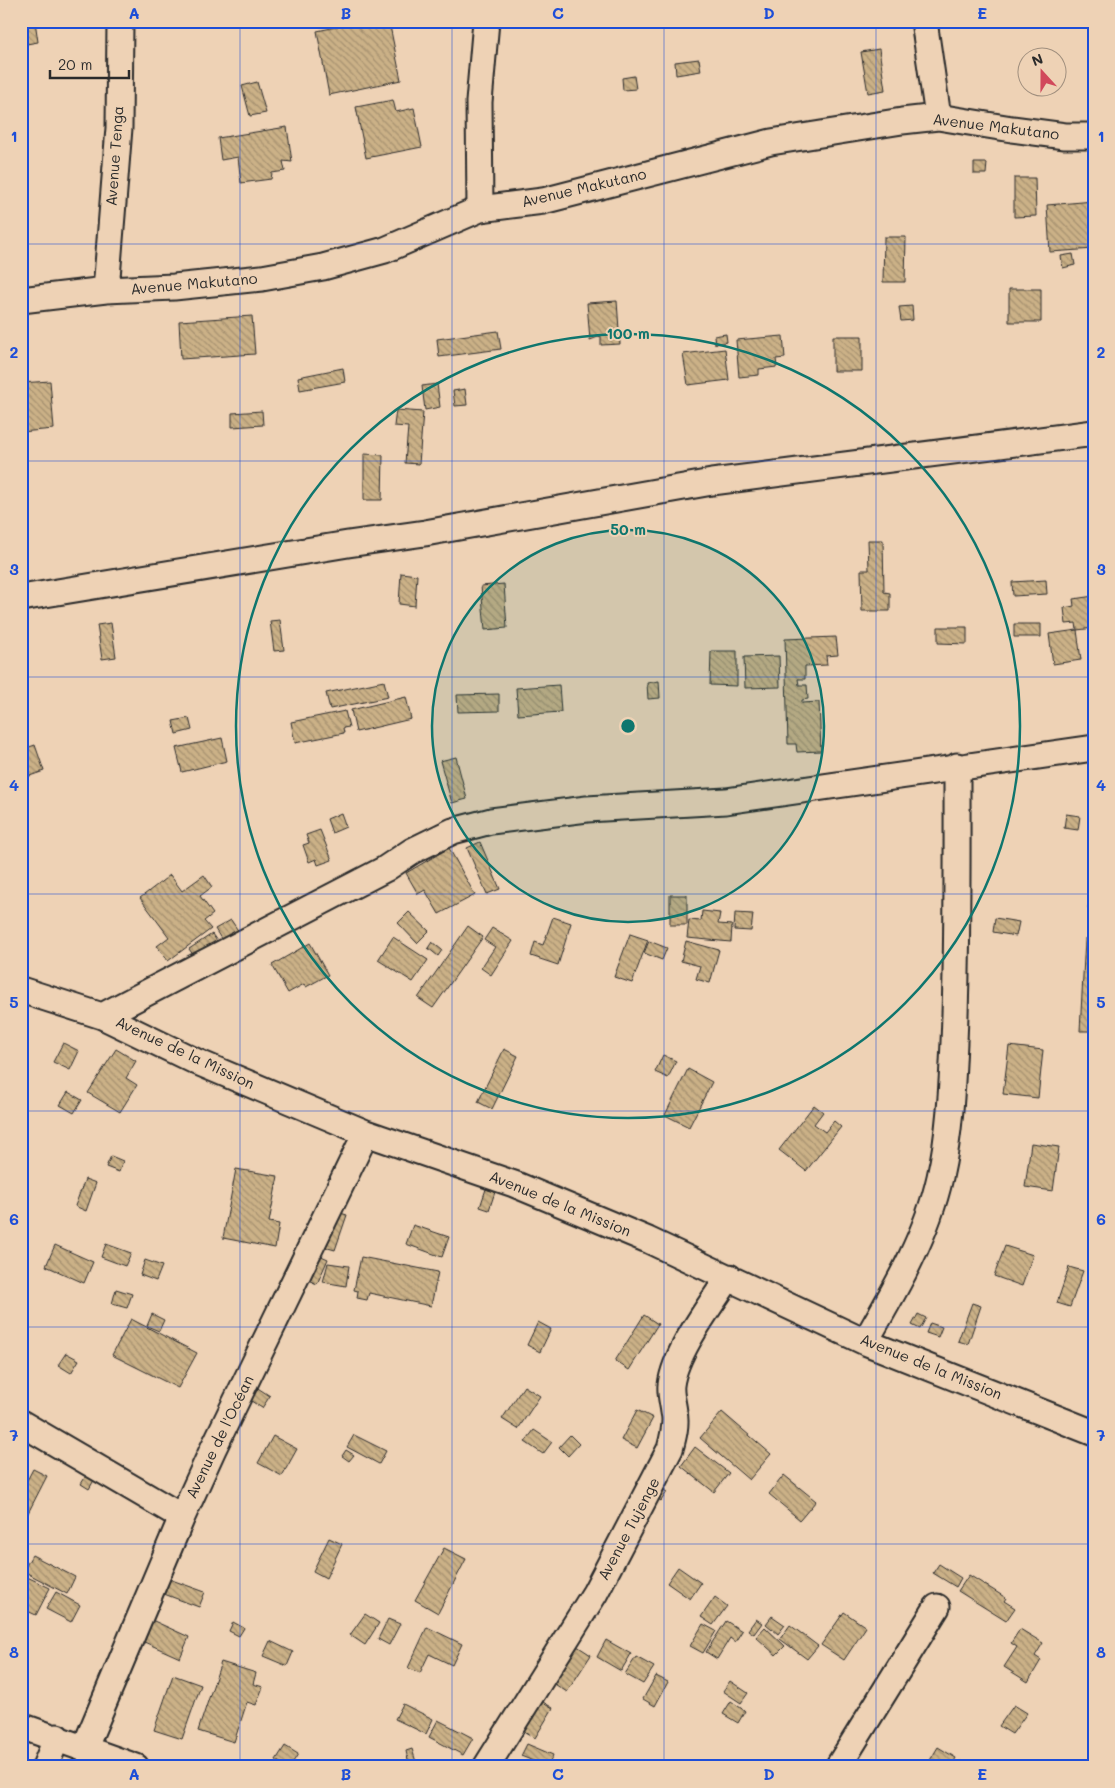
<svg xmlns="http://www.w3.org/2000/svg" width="1115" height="1788" viewBox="0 0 1115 1788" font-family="Mali,sans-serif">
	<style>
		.building { fill: url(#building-back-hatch); stroke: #2b2b2b }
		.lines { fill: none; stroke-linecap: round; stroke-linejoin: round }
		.minor-casing { stroke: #2b2b2b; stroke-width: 29 }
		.minor { stroke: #eed2b5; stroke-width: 25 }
		.grid { fill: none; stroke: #1d4ed8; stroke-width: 1; stroke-opacity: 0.55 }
		.ring { fill: none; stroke: #0f766e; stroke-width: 2.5 }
		.labels { text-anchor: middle; stroke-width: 4; stroke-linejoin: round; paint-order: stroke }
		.street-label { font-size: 15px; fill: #2b2b2b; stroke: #eed2b5 }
		.centre { fill: #0f766e; stroke: #eed2b5; stroke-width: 2.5 }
		.ring-label { font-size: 15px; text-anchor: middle; font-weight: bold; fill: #0f766e; stroke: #eed2b5; stroke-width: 4; stroke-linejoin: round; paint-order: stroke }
		.neatline { fill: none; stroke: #1d4ed8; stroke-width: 2 }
		.grid-label { font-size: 16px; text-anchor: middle; font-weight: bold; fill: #1d4ed8 }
	</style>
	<defs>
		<pattern id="building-back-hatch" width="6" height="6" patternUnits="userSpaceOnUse" patternTransform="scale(1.25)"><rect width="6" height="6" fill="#cbb187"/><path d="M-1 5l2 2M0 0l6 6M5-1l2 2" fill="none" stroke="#a5906f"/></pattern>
	</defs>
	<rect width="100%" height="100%" fill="#eed2b5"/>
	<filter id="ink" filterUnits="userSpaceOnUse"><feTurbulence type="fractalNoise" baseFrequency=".02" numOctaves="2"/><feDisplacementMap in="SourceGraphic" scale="10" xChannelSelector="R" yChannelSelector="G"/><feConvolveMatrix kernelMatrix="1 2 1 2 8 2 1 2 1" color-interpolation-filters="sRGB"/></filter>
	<g filter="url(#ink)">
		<path class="building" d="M21,21H35L38,42L21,45Z
			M365,21H389L401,80L329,95L317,31Z
			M879,49L885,90L868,93L861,52Z
			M699,59L701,71L676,75L675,62Z
			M634,76L636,89L623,90L622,78Z
			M257,82L266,113L250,116L242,86Z
			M393,100L396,112L414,108L422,147L366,158L356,107Z
			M287,127L292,162L283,161L285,171L272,173L271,179L241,183L238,157L221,160L218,138Z
			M974,163H987L986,174H974Z
			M1014,178H1035L1036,216L1014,217Z
			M1094,201V249L1050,252L1047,205Z
			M884,237H906L905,282H883Z
			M1073,254L1075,265L1063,268L1061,256Z
			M1009,289H1041V322H1009Z
			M617,301L620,344L601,345V336L590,340L587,303Z
			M912,306L913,320L901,321L899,307Z
			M252,316L255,354L181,359L179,321Z
			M498,331L501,349L439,357L437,339Z
			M726,334L727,342L715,344L714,336Z
			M783,336L785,358L776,359L777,367L759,369V375L739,377L736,340Z
			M833,336H862V371H833Z
			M725,349L729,380L688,385L683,354Z
			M343,368L345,382L300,390L298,377Z
			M50,381L54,429L21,432V383Z
			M437,384L440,407L425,410L422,386Z
			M465,389L467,405L455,406L453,391Z
			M396,410L423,412L419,464L405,463L408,427L394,426Z
			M262,411L263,425L232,427V413Z
			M364,454L383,455L382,500H364Z
			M868,540H883L884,592L890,593V611H862L861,570H869Z
			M401,573L417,575L415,606L399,604Z
			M1046,580L1047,594L1013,596L1012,582Z
			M504,584L507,628L485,630L481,586Z
			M1094,596V628L1077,630L1076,623L1066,624L1064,608L1074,606L1073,599Z
			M280,620L284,650L274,651L270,621Z
			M111,623L116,657L102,659L97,625Z
			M1014,624H1041V637H1014Z
			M938,627H967V644L938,643Z
			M1077,630L1081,660L1053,664L1049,634Z
			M836,637L838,655L826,656L827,665L805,666V679H798L799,685H807L808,699L802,700V703L819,702L821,751L797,752L796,744H788L785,639Z
			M711,651H737V686L710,685Z
			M779,656L780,687L745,688L744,657Z
			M384,681L388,697L330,709L326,693Z
			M659,681L660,698L648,699L647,683Z
			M559,685L561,712L518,715L516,688Z
			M499,694V711L458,712L457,695Z
			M406,697L411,719L356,732L351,710Z
			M345,711L349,727L343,728L344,733L295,743L291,722Z
			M189,718L192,730L176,734L173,721Z
			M222,738L227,761L182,772L176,748Z
			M35,745L44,771L21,779V750Z
			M456,757L467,799L452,803L440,761Z
			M341,813L346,827L332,833L327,819Z
			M1066,814L1080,816L1078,830L1064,828Z
			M320,830L332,860L318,865L316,859L309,862L303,845L309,843L306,835Z
			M480,842L500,889L487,894L467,848Z
			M449,848L475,895L439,914L425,890L418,894L406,873Z
			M1094,874V909L1088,908Z
			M170,875L182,891L204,875L212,887L200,896L213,914L204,921L211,929L168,961L157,946L169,937L140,898Z
			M670,895H687V925H670Z
			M702,911L720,913L718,924L732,925L731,942L687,938L689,920L701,921Z
			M409,912L429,931L417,943L398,923Z
			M735,913L753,914L751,931L734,930Z
			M553,917L571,923L558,965L531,956L535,942L543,945Z
			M995,918L1019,922L1016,936L993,932Z
			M231,920L239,932L223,942L215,929Z
			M468,926L483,937L433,1008L418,998Z
			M492,928L513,941L491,975L481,968L495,947L484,940Z
			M212,934L219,944L197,960L189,949Z
			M630,934L648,940L632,983L614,977Z
			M393,937L428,960L413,982L378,960Z
			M1085,939H1094V1031H1080Z
			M649,941L667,948L662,960L644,953Z
			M686,941L719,950L710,983L696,979L700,966L681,961Z
			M432,942L442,950L438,956L428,948Z
			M310,943L328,975L306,987L304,984L288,993L272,965Z
			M63,1043L79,1051L70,1070L53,1062Z
			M1009,1046L1043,1050L1038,1098L1003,1094Z
			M116,1049L136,1061L126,1078L137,1085L120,1112L88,1093Z
			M504,1049L518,1056L492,1109L478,1102Z
			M663,1055L676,1061L668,1078L655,1072Z
			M688,1069L712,1082L689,1127L665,1115Z
			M68,1092L82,1100L74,1113L60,1105Z
			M814,1105L823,1112L814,1124L825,1132L834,1121L841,1127L806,1171L779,1150Z
			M1094,1117V1139H1091Z
			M1031,1143L1059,1147L1053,1191L1025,1187Z
			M111,1156L123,1161L119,1172L106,1167Z
			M236,1169L278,1176L269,1222L279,1224L275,1248L223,1238Z
			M85,1179L96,1183L86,1211L75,1206Z
			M486,1189L495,1192L489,1210L480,1207Z
			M334,1211L347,1215L335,1250L321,1246Z
			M413,1225L449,1237L442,1257L406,1244Z
			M106,1244L131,1253L125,1266L101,1257Z
			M55,1245L93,1262L84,1283L46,1266Z
			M1005,1246L1033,1255L1022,1286L994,1276Z
			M319,1255L328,1259L317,1284L308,1280Z
			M361,1257L438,1272L431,1306L369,1293L367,1300L357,1298L358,1291L354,1290Z
			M145,1260L162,1266L156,1281L140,1275Z
			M328,1263L349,1266L346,1286L323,1282Z
			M1069,1267L1083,1271L1070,1307L1057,1303Z
			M116,1289L132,1294L127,1308L112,1304Z
			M972,1303L981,1306L968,1344L958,1341Z
			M152,1314L164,1320L159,1331L147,1326Z
			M918,1314L926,1318L920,1329L912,1325Z
			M644,1315L658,1324L629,1370L615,1361Z
			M131,1319L197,1353L178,1388L112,1355Z
			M538,1322L551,1329L540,1352L527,1345Z
			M930,1323L942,1327L938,1337L926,1333Z
			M66,1353L79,1360L71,1373L58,1365Z
			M250,1383L270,1396L262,1408L242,1395Z
			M524,1386L540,1396L518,1429L502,1419Z
			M637,1410L653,1418L637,1448L621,1440Z
			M722,1412L771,1454L749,1480L700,1438Z
			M534,1430L552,1442L543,1454L525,1442Z
			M354,1435L386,1451L379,1464L347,1447Z
			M570,1435L579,1444L568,1456L559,1447Z
			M273,1436L297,1449L282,1476L258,1463Z
			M695,1447L729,1473L714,1492L681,1466Z
			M346,1450L354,1455L349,1461L342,1456Z
			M33,1469L47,1476L27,1515L21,1512V1492Z
			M89,1471L97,1475L89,1489L81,1484Z
			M784,1475L816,1501L800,1520L769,1494Z
			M657,1486L667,1492L661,1501L651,1494Z
			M21,1516L26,1518L21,1528Z
			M329,1538L342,1544L326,1578L313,1571Z
			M444,1548L466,1559L438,1613L415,1600Z
			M32,1555L75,1577L67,1594L23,1571Z
			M939,1564L961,1578L956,1587L933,1573Z
			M678,1567L701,1583L690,1599L667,1583Z
			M21,1574L50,1588L36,1615L21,1608Z
			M969,1575L1006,1598L1004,1601L1015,1608L1006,1621L958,1591Z
			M169,1579L205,1592L199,1607L164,1594Z
			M56,1592L80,1605L71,1622L46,1609Z
			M715,1597L727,1606L713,1625L701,1617Z
			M844,1612L866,1627L844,1660L821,1645Z
			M365,1614L379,1623L365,1645L350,1635Z
			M143,1616L189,1637L180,1658L133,1637Z
			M772,1616L785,1625L778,1634L766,1624Z
			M388,1619L400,1624L389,1645L378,1639Z
			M756,1619L762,1623L754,1634L748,1630Z
			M726,1621L742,1631L735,1642L730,1638L717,1659L706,1652Z
			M233,1622L244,1628L239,1636L229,1631Z
			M703,1624L716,1631L703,1653L690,1646Z
			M790,1625L818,1646L807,1659L780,1639Z
			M427,1627L462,1644L452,1665L429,1654L420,1673L408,1668Z
			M765,1627L785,1646L776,1655L756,1637Z
			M1020,1629L1043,1643L1035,1656L1041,1660L1028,1682L1004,1667L1017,1647L1011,1643Z
			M606,1640L631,1654L621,1671L597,1657Z
			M270,1641L293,1652L287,1666L263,1656Z
			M577,1646L591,1655L567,1692L553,1683Z
			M636,1657L654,1667L643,1684L625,1674Z
			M221,1662L256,1673L253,1684L263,1687L256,1705L247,1702L234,1742L198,1731Z
			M173,1675L201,1685L182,1739L154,1730Z
			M656,1676L668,1682L655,1706L643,1699Z
			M730,1681L748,1693L741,1703L723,1691Z
			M538,1699L553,1708L535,1738L520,1729Z
			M731,1701L745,1711L738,1723L723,1714Z
			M403,1704L433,1719L426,1734L395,1719Z
			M1014,1705L1027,1713L1012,1734L999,1726Z
			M438,1720L473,1738L463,1755L429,1737Z
			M527,1744L553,1755L548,1767L521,1756Z
			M285,1746L298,1754L290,1767H286L276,1760Z
			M938,1747L956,1758L951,1767H926Z
			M412,1749L416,1762L409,1764L406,1751Z
			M960,1761L965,1764L963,1767H957Z"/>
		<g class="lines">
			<g class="minor-casing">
				<path id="minor" d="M924,21L938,117
					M480,209L479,102L486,21
					M106,290L119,128L120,21
					M21,300L106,290L174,287L262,278L323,267L385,250L480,209L543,201L771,142L902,121L938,117L1012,129L1065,136H1094
					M21,598L348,544L425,533L712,482L1094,433
					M21,990L102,1016L195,1061L366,1133L514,1184L648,1240L865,1342L1094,1433
					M102,1016L385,869L412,851L453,831L491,821L587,809L726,801L1094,748
					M865,1342C895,1290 927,1236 940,1177C950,1133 952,1087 954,1042C958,950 957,858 957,766
					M21,1423L182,1517
					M21,1726L136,1767
					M85,1747L182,1517L213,1449L366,1133
					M45,1767L57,1737
					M486,1767L595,1593L670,1449C673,1438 677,1423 674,1412C673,1403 670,1394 671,1385C675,1352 710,1306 729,1277
					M838,1767L937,1607"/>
			</g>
			<use href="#minor" class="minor"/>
		</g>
	</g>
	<path class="grid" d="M240,21V1767M452,21V1767M664,21V1767M876,21V1767M21,244H1094M21,461H1094M21,677H1094M21,894H1094M21,1111H1094M21,1327H1094M21,1544H1094"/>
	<circle cx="628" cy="726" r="196" fill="#0f766e" fill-opacity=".12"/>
	<g class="ring">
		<circle cx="628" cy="726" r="196"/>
		<circle cx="628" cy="726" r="392"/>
	</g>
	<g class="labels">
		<g class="street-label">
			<text transform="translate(996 127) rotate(7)" y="5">Avenue Makutano</text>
			<text transform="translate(115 156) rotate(-86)" y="5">Avenue Tenga</text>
			<text transform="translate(584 188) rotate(-13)" y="5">Avenue Makutano</text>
			<text transform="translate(194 284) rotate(-5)" y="5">Avenue Makutano</text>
			<text transform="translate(185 1053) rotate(25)" y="5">Avenue de la Mission</text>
			<text transform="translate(560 1204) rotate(22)" y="5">Avenue de la Mission</text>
			<text transform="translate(931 1367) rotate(22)" y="5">Avenue de la Mission</text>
			<text transform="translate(220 1437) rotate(-64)" y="5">Avenue de l'Océan</text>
			<text transform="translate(629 1529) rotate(-62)" y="5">Avenue Tujenge</text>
		</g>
	</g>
	<circle cx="628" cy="726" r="8" class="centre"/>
	<g class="ring-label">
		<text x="628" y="339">100 m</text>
		<text x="628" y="535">50 m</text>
	</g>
	<rect width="1115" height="1788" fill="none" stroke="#eed2b5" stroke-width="55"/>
	<g transform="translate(1042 72) rotate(339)"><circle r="24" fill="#eed2b5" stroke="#a08f7e"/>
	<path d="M0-4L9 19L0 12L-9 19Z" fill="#d1495b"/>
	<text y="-8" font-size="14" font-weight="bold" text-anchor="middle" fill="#2b2b2b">N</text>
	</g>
	<path d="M50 70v8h79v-8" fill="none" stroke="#2b2b2b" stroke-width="2.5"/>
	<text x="58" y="70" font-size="15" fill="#2b2b2b" stroke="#eed2b5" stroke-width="4" paint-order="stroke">20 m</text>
	<rect x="28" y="28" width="1060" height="1732" class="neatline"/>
	<g class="grid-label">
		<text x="134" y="19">A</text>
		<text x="346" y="19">B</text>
		<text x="558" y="19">C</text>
		<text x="769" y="19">D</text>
		<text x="982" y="19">E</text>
		<text x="14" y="142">1</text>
		<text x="1101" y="142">1</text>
		<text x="14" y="358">2</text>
		<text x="1101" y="358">2</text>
		<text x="14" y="575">3</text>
		<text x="1101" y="575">3</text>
		<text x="14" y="791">4</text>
		<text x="1101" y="791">4</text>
		<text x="14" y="1008">5</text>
		<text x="1101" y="1008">5</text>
		<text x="14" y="1225">6</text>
		<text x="1101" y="1225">6</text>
		<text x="14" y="1441">7</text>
		<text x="1101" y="1441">7</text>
		<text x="14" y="1658">8</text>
		<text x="1101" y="1658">8</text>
		<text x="134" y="1780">A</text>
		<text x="346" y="1780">B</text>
		<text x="558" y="1780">C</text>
		<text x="769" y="1780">D</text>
		<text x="982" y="1780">E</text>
	</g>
</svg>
